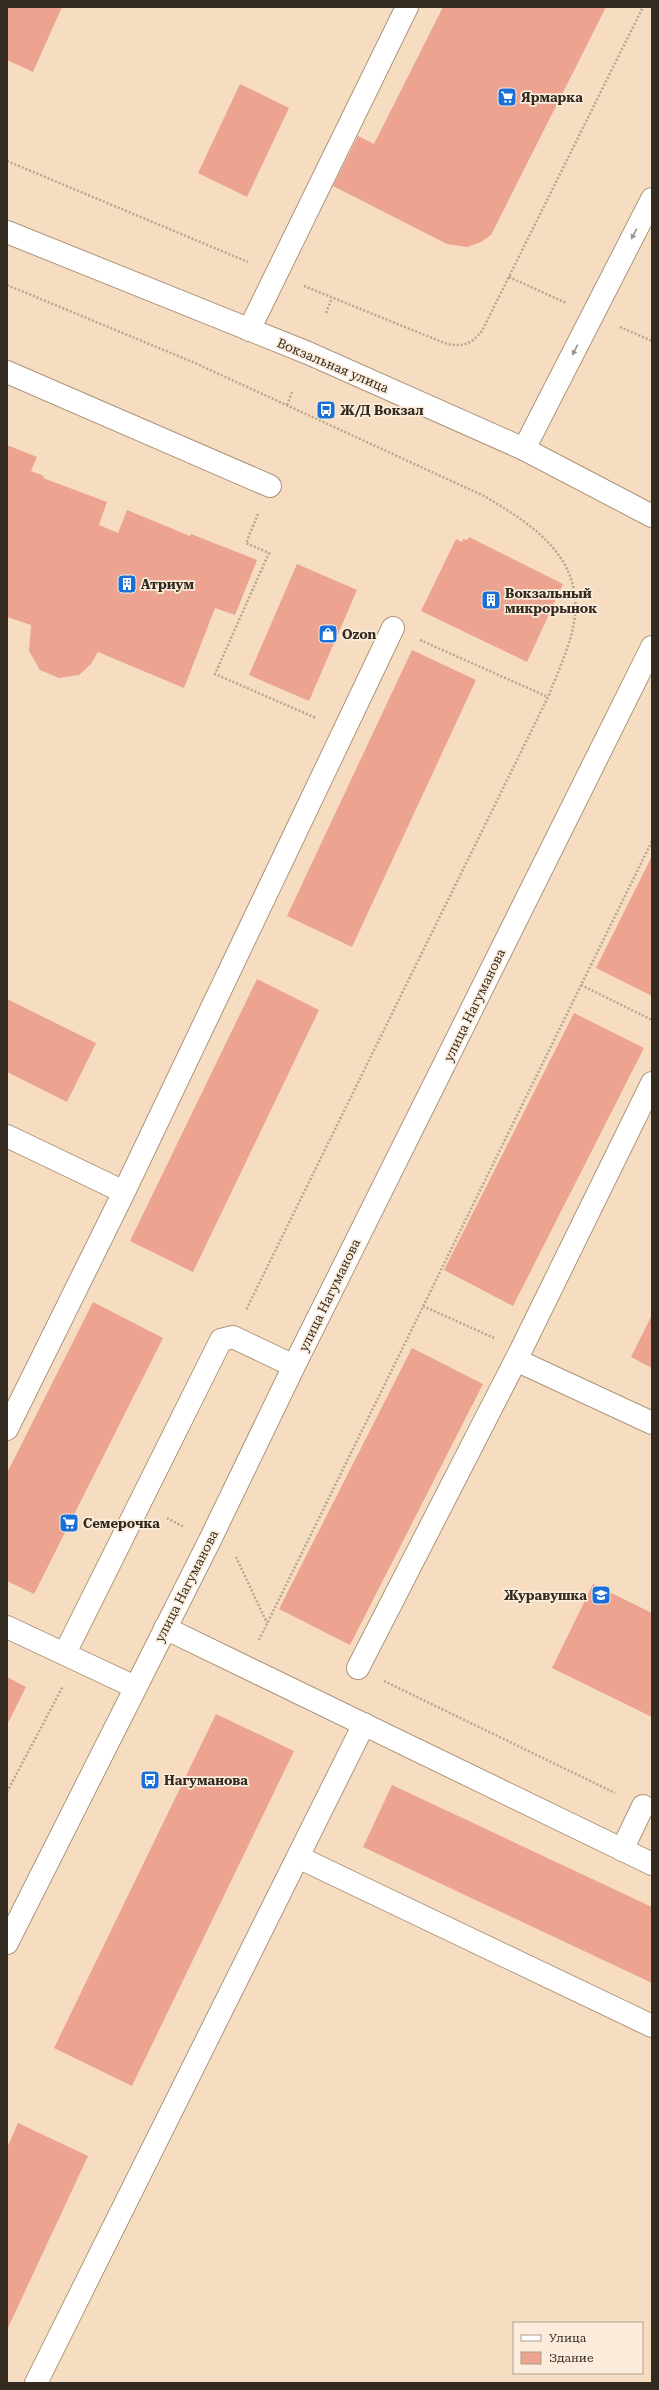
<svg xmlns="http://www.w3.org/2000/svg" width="659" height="2390" viewBox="0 0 659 2390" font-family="'Roboto Serif',serif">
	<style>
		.building { fill: #eca390 }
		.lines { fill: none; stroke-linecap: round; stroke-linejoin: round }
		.minor-casing { stroke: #ad957b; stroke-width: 24 }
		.major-casing { stroke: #ad957b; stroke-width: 24 }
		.path { stroke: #b9a58e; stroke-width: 2.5; stroke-dasharray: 2 2; stroke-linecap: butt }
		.minor { stroke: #fff; stroke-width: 22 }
		.major { stroke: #fff; stroke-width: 22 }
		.oneway { fill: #9a9590 }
		.labels { text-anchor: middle; stroke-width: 3.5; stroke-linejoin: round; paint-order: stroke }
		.poi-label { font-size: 13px; font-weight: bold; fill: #342b20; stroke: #fcecdb; text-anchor: start }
		.street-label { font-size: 13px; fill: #342b20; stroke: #fcecdb }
	</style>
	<rect width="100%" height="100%" fill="#f6ddc1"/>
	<path class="building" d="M7,7H62L33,72L7,60Z
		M443,7H606L491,235L481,242L467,247L447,244L333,186L358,136L374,144Z
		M240,84L289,108L247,197L198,173Z
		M7,445L37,457L31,471L44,476L43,478L107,502L99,525L118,533L127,510L190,536L191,534L257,560L235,615L215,608L184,688L98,652L91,664L79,675L59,678L40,670L29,651L31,625L7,617Z
		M469,537L563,584L527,662L421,611L456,539L462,542L463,539L467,540Z
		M297,564L357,590L309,701L249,675Z
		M412,650L476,680L352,947L287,916Z
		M652,856V996L596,968Z
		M257,979L319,1010L193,1272L130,1241Z
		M7,999L96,1043L67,1102L7,1072Z
		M574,1013L644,1048L513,1306L444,1270Z
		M93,1302L163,1338L34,1594L7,1581V1473Z
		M652,1315V1368L631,1357Z
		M412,1348L483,1384L350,1645L279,1609Z
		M593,1584L652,1613V1717L552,1668Z
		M7,1677L26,1687L7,1725Z
		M216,1714L294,1751L132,2086L54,2048Z
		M392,1785L652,1907V1983L363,1847Z
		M18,2123L88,2156L7,2330V2148Z"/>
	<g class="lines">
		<g class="minor-casing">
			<path id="minor" d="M249,330L407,7
				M7,372L270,486
				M524,449L652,199
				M7,1136L124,1192
				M516,1360L652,1423
				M7,1429L124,1192L393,628
				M7,1627L135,1687
				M165,1628L652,1864
				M65,1653L221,1340L233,1337L294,1366
				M358,1668L521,1350L652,1083
				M622,1850L643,1806
				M298,1857L652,2026
				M7,1943L210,1540L294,1366L652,647
				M36,2383L364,1724"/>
		</g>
		<g class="major-casing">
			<path id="major" d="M7,232L308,353L524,449L652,516"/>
		</g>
		<path class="path" d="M7,161L248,262
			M509,277L566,303
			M7,285L195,363L484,496C539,528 591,564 571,636C565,657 556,677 548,697L246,1310
			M304,286L447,344C464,347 471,344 482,331L643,7
			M326,313L332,298
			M620,327L652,341
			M287,405L292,392
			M258,514L246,543L269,553L215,674L316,718
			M420,640L548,697
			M581,985L652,1020
			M423,1306L494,1338
			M167,1518L184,1527
			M236,1557L267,1623
			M259,1640L652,841
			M384,1681L615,1793
			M7,1792L63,1686"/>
		<use href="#minor" class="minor"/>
		<use href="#major" class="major"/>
	</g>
	<defs><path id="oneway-solid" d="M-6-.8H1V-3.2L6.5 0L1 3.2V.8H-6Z"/></defs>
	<g class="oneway">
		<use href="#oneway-solid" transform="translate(634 234) rotate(117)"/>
		<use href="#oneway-solid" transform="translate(575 350) rotate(117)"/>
	</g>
	<defs>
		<g id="supermarket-square" transform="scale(1)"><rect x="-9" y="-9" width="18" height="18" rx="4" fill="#1970d9" stroke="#fcecdb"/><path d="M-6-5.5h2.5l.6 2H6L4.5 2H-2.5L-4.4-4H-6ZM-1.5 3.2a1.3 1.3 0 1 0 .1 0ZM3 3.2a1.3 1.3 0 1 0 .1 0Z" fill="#fff"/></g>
		<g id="bus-square" transform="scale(1)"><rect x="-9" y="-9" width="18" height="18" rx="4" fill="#1970d9" stroke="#fcecdb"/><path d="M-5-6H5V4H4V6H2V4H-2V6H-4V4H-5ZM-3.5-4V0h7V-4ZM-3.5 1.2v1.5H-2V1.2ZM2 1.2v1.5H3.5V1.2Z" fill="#fff"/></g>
		<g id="building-square" transform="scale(1)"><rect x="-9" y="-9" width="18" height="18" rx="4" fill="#1970d9" stroke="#fcecdb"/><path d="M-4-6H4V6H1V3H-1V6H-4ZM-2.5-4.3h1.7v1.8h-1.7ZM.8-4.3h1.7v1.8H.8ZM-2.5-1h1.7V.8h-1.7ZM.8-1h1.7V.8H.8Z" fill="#fff"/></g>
		<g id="shop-square" transform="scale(1)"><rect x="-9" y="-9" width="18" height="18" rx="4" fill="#1970d9" stroke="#fcecdb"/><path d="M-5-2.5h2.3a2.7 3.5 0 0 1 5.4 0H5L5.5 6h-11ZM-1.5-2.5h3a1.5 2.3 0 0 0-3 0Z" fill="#fff"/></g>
		<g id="school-square" transform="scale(1)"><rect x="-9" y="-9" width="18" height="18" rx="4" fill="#1970d9" stroke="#fcecdb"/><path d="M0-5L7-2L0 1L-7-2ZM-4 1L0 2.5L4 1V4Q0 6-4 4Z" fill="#fff"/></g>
	</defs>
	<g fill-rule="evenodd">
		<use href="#supermarket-square" x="507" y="97"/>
		<use href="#bus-square" x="326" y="410"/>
		<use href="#building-square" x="127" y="584"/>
		<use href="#building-square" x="491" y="600"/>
		<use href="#shop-square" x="328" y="634"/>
		<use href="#supermarket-square" x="69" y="1523"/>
		<use href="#school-square" x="601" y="1595"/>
		<use href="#bus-square" x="150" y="1780"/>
	</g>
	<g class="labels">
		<g class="poi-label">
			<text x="521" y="102">Ярмарка</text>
			<text x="340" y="415">Ж/Д Вокзал</text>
			<text x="141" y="589">Атриум</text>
			<text x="505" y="598">Вокзальный<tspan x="505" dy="15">микрорынок</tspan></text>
			<text x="342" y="639">Ozon</text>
			<text x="83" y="1528">Семерочка</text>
			<text x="587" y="1600" text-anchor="end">Журавушка</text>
			<text x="164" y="1785">Нагуманова</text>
		</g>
		<g class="street-label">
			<text transform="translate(333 365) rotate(23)" y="5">Вокзальная улица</text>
			<text transform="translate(474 1005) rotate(-64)" y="5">улица Нагуманова</text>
			<text transform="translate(329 1295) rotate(-64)" y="5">улица Нагуманова</text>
			<text transform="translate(186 1586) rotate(-63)" y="5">улица Нагуманова</text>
		</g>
	</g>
	<rect width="659" height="2390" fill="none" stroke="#342b20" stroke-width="16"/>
	<rect x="513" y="2322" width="130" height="52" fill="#fcecdb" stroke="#ac9f90"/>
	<rect x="521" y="2335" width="20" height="6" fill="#ffffff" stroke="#ac9f90"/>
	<text x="549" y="2342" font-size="12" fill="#342b20">Улица</text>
	<rect x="521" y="2352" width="20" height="12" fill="#eca390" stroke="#ac9f90"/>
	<text x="549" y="2362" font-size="12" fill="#342b20">Здание</text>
</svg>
